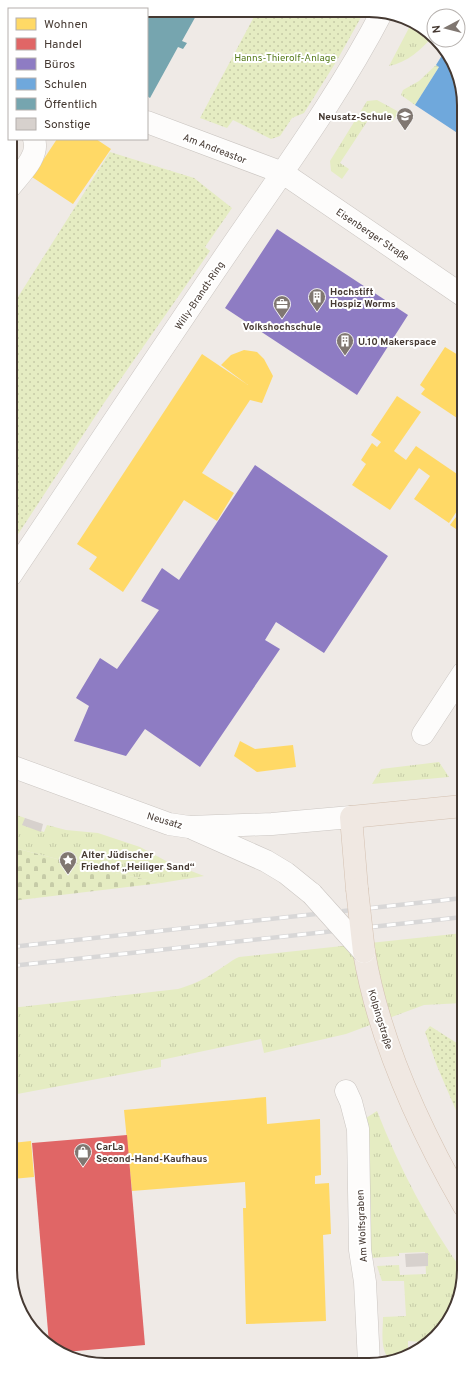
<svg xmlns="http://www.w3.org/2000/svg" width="474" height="1375" viewBox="0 0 474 1375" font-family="Overpass,sans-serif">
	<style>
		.grass { fill: url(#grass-tufts) }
		.cemetery { fill: url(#cemetery-stones) }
		.park { fill: url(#park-dots) }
		.homes { fill: #ffd966 }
		.shops { fill: #e06666 }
		.offices { fill: #8e7cc3 }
		.schools { fill: #6fa8dc }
		.public { fill: #76a5af }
		.building { fill: #d7d1cd }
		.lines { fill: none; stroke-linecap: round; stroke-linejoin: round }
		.minor-casing { stroke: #cbc6c2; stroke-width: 23 }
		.major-casing { stroke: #d4c1b1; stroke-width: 23 }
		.minor { stroke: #fdfcfb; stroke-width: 22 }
		.major { stroke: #f0e8e2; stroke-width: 22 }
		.rail-casing { stroke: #d8d7d7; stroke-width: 4.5 }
		.rail { stroke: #fff; stroke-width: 3; stroke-dasharray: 9; stroke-linecap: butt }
		.minor-bridge-casing { stroke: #cbc6c2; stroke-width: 23; stroke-linecap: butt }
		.major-bridge-casing { stroke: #d4c1b1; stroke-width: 23; stroke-linecap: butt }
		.minor-bridge { stroke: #fdfcfb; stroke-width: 22 }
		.major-bridge { stroke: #f0e8e2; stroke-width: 22 }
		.labels { text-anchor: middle; stroke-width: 4; stroke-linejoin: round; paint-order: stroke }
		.park-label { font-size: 10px; fill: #587d1f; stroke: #fff }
		.poi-label { font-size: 10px; font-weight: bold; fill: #453932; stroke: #fff; text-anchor: start }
		.street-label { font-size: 10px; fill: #453932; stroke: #fff }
		.rim { fill: none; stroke: #453932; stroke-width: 2 }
	</style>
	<defs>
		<pattern id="grass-tufts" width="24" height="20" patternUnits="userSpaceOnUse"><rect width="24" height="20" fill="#e5ecc2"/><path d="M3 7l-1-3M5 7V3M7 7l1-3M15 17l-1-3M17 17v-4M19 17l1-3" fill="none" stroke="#c6cba7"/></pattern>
		<pattern id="cemetery-stones" width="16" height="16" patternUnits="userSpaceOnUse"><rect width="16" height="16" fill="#e5ecc2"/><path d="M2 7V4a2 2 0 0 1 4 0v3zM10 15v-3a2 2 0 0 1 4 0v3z" fill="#c6cba7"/></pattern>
		<pattern id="park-dots" width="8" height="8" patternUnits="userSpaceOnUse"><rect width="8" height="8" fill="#e5ecc2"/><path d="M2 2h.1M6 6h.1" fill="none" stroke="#c6cba7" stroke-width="1.8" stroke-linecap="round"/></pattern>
	</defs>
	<rect width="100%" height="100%" fill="#efeae6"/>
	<path class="grass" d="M411,24L433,36C421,50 408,62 389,66Z
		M436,65L439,67L415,105L401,95L403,90L419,81Z
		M377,100L399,112L392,122L374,111L340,163L349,169L342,179L331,171L330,161L367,101Z
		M439,762L449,777L372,784L381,769Z
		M11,813L25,818L23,825L44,832L47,825L66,830L98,833L140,847L168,862L204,876L161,883L88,867L11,847Z
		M463,933V1003L424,1005L346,1034L264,1053L261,1039L161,1060V1067L12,1095L11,1008L178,989C191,985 204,980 215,972C224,967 230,961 239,957Z
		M377,1111C400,1169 428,1223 464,1273C463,1290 448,1335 430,1341C424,1343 414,1341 408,1341V1355L392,1362C379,1352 383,1331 383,1317L406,1316L404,1281H382L377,1266L399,1265L400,1275L426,1274L425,1252L399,1253V1256L372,1258L370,1256L366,1118Z"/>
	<path class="cemetery" d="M11,847L88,867L161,883L11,901Z"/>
	<path class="park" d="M257,11L364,12L336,62L304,113L292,118L280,136L271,139L233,120L227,128L200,118Z
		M110,152L194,178L232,208L205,247L210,251L104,403L11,545V308Z
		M430,1026L463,1047L464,1129L437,1066L425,1032Z"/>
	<path class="homes" d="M57,139H96L111,149L73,204L32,177Z
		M346,338L360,348L344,374L330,365Z
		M445,347L463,358V422L421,394L425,389L420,385Z
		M244,350L257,352L264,359L273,376L262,403L250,400L202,473L234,493L217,521L184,500L123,592L89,569L97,557L77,544L202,354L248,385L221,365L231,355Z
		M397,396L421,412L394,451L406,460L416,446L463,478V489L459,495L463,498V502L449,523L414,499L430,476L419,468L390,510L352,485L366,464L361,460L372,443L377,447L381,442L371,435Z
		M456,517L463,521V543L457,540L462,533L450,525Z
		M240,741L255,749L293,745L296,767L257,772L234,756Z
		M266,1097L267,1124L320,1119L321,1175L315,1176V1184L329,1183L331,1234L323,1235L326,1321L246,1324L243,1208H246L245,1182L132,1191L124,1110Z
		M31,1141L34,1177L12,1179V1143Z
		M326,1357V1363H280V1360Z
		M128,1359L129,1363H97V1362Z"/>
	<path class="shops" d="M127,1135L145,1345L65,1352L49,1343L32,1143Z"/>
	<path class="offices" d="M277,229L408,315L357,395L225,308Z
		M255,465L388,556L324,653L276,622L265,640L280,649L200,767L145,729L126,756L74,741L89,706L76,698L100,658L117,669L159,610L141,601L162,568L179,580Z"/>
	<path class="schools" d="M444,52L462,86V136L415,105L439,67L436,65Z"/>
	<path class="public" d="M147,10L208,11L205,18L197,14L182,41L187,43L183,49L178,47L150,98L147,96Z"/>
	<path class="building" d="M25,818L43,824L41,832L22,825Z
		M428,1253V1266L406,1267L405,1254Z"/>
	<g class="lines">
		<g class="minor-casing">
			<path id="minor" d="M147,122L283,173L462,295
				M10,187C20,174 40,156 34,139
				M11,575C87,462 161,349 238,237C288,164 341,91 382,12
				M423,734L463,673
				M11,766L169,824L189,827L272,824L351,817
				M194,829L266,861L286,873L312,894
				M346,1091L351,1102L358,1129L360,1250L365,1282L369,1363"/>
		</g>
		<g class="major-casing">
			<path id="major" d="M357,889L351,817L463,806
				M364,952C379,1041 419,1128 464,1206"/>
		</g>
		<use href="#minor" class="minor"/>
		<use href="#major" class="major"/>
		<g class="rail-casing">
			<path id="rail" d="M11,947L463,898
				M11,966L463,917"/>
		</g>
		<use href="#rail" class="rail"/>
		<g class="minor-bridge-casing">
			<path id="minor-bridge" d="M312,894L364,952"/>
		</g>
		<g class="major-bridge-casing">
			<path id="major-bridge" d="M357,889L364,952"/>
		</g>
		<use href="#minor-bridge" class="minor-bridge"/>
		<use href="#major-bridge" class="major-bridge"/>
	</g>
	<defs>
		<g id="school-pin" transform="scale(0.9)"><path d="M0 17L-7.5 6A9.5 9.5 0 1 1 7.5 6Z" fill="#807771" stroke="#fff"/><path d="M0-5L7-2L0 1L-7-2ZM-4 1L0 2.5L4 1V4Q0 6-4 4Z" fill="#fff"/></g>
		<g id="building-pin" transform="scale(0.9)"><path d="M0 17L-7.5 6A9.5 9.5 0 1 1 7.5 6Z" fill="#807771" stroke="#fff"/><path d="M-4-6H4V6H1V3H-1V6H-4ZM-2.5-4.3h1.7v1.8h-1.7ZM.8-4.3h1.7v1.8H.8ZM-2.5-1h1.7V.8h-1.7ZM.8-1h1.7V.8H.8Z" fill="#fff"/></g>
		<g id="office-pin" transform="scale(0.9)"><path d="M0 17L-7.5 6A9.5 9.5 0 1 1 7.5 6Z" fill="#807771" stroke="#fff"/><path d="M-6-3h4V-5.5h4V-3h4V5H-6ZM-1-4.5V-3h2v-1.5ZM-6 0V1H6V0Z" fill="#fff"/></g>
		<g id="sight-pin" transform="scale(0.9)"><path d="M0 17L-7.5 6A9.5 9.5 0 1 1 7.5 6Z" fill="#807771" stroke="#fff"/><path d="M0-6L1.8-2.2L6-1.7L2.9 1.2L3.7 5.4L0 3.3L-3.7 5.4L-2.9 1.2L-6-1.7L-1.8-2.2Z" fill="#fff"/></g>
		<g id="shop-pin" transform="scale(0.9)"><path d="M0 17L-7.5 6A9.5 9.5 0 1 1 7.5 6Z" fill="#807771" stroke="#fff"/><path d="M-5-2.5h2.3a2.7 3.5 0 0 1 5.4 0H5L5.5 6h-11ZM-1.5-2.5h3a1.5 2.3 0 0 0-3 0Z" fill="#fff"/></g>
	</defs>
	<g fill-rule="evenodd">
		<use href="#school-pin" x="405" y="116"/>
		<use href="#building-pin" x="317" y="297"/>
		<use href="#office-pin" x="282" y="304"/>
		<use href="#building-pin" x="345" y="341"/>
		<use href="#sight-pin" x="68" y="860"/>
		<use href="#shop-pin" x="83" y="1152"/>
	</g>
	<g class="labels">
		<g class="park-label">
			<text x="285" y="61">Hanns-Thierolf-Anlage</text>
		</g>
		<g class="poi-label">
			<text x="392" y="120" text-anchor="end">Neusatz-Schule</text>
			<text x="330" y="295">Hochstift<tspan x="330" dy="12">Hospiz Worms</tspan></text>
			<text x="282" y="330" text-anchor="middle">Volkshochschule</text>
			<text x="358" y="345">U.10 Makerspace</text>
			<text x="81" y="858">Alter Jüdischer<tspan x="81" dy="12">Friedhof „Heiliger Sand“</tspan></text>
			<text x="96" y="1150">CarLa<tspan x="96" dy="12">Second-Hand-Kaufhaus</tspan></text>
		</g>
		<g class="street-label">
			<text transform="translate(215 148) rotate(21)" y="4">Am Andreastor</text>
			<text transform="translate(373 234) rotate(34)" y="4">Eisenberger Straße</text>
			<text transform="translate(199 295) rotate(-56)" y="4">Willy-Brandt-Ring</text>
			<text transform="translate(165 820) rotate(16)" y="4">Neusatz</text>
			<text transform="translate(381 1019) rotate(73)" y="4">Kolpingstraße</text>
			<text transform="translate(361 1226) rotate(-93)" y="4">Am Wolfsgraben</text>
		</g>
	</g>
	<path d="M0 0H474V1375H0ZM105 17H369A88 88 0 0 1 457 105V1270A88 88 0 0 1 369 1358H105A88 88 0 0 1 17 1270V105A88 88 0 0 1 105 17Z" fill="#fff" fill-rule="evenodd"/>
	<path class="rim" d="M105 17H369A88 88 0 0 1 457 105V1270A88 88 0 0 1 369 1358H105A88 88 0 0 1 17 1270V105A88 88 0 0 1 105 17Z"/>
	<rect x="8" y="8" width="140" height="132" fill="#ffffff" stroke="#b5b0ad"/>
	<rect x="16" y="18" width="20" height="12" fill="#ffd966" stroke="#b5b0ad"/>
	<text x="44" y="28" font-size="12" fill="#453932">Wohnen</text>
	<rect x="16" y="38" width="20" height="12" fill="#e06666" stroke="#b5b0ad"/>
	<text x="44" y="48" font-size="12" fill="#453932">Handel</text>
	<rect x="16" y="58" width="20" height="12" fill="#8e7cc3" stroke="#b5b0ad"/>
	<text x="44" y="68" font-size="12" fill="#453932">Büros</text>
	<rect x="16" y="78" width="20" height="12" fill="#6fa8dc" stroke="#b5b0ad"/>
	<text x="44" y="88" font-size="12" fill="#453932">Schulen</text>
	<rect x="16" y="98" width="20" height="12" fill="#76a5af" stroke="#b5b0ad"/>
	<text x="44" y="108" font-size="12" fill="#453932">Öffentlich</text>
	<rect x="16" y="118" width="20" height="12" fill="#d7d1cd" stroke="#b5b0ad"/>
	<text x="44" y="128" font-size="12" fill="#453932">Sonstige</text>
	<g transform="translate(446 28) rotate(263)"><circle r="19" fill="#ffffff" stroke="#b5b0ad"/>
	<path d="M0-3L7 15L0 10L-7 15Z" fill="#807771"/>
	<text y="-6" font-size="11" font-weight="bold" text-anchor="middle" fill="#453932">N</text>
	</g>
</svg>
